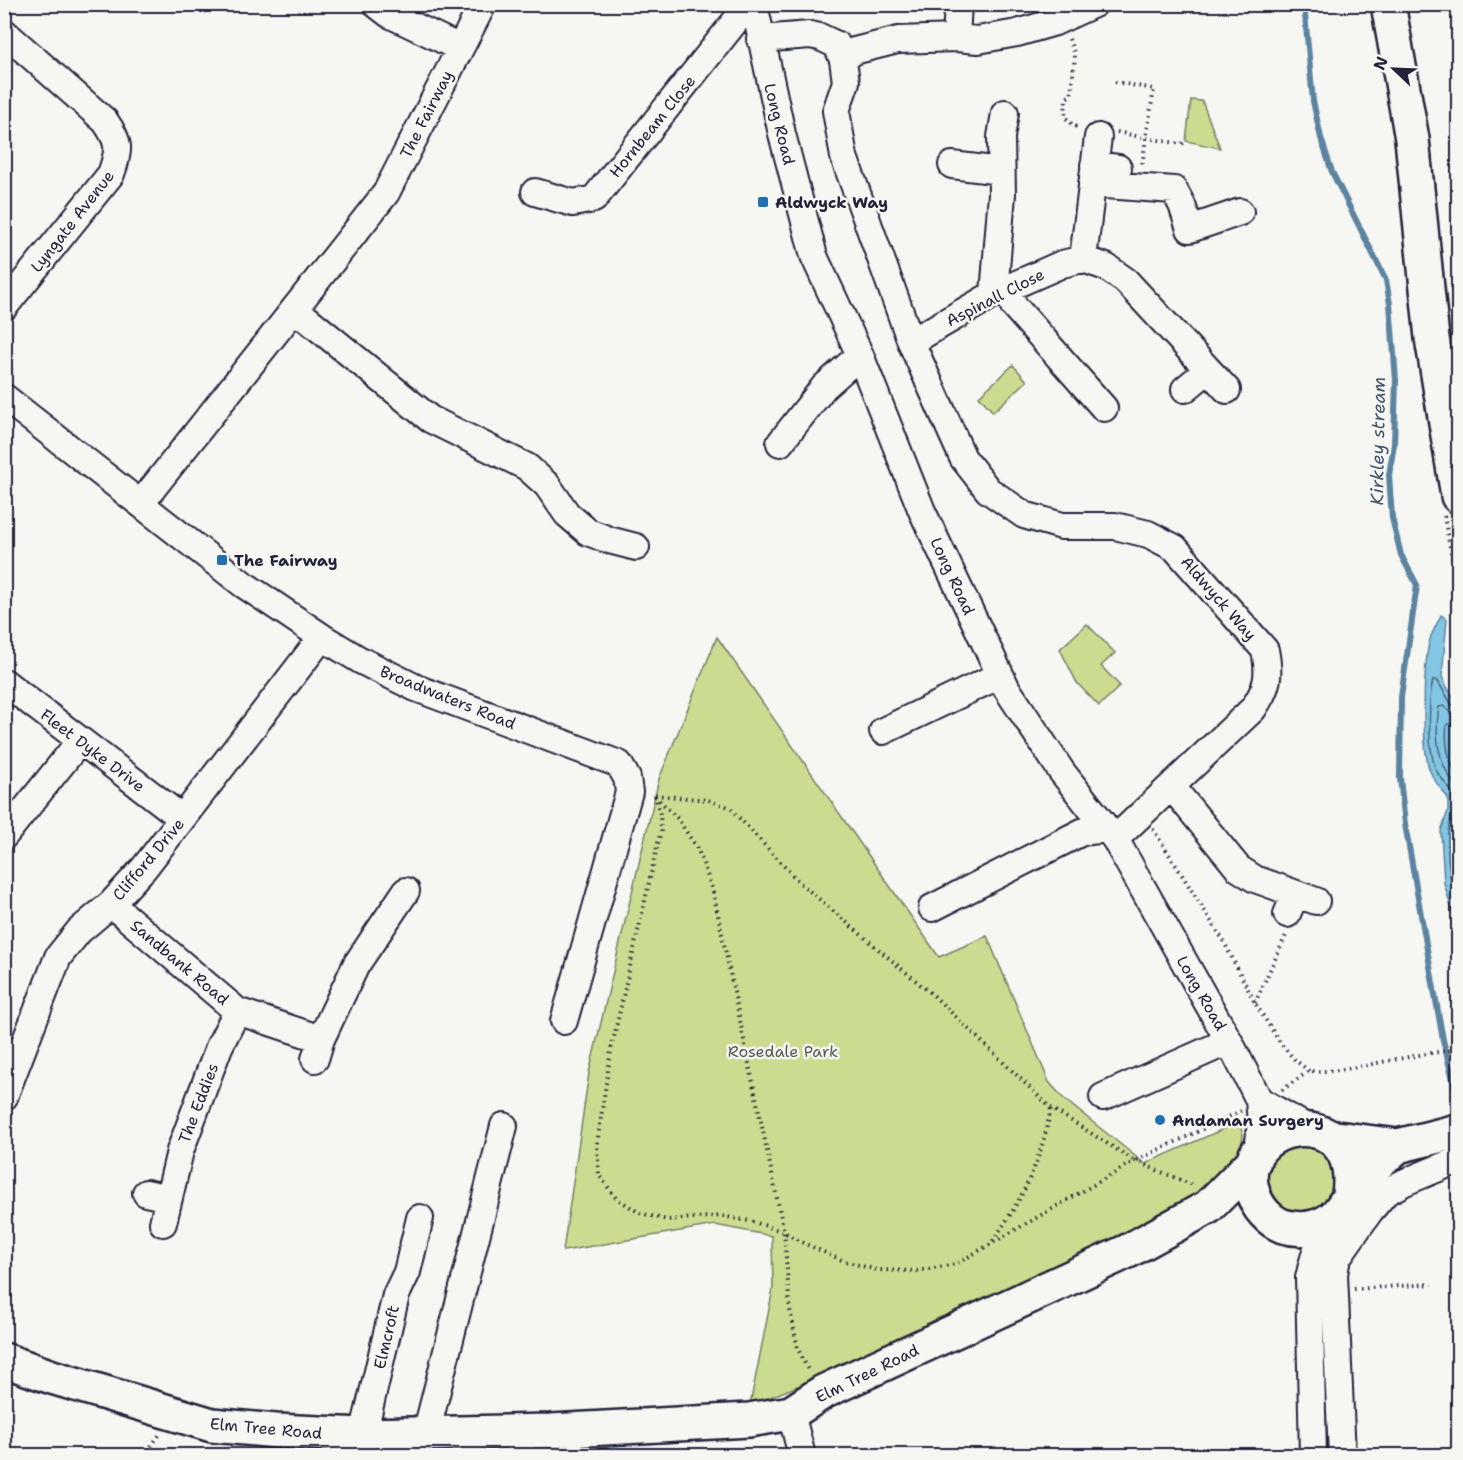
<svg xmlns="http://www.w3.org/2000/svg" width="1463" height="1460" viewBox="0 0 1463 1460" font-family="'Shantell Sans',sans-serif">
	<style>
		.green { fill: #cbdc90; stroke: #767f66; stroke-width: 1.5 }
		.water { fill: #83c6e3; stroke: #5c84a0; stroke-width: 1.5 }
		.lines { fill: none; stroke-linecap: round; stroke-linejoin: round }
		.shore { stroke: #49647e; stroke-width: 1.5 }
		.stream { stroke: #5c84a0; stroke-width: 6 }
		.minor-casing { stroke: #22223b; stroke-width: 30 }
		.highway-casing { stroke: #22223b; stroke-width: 38 }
		.path { stroke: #22223b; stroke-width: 4; stroke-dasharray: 1.5 4.5; stroke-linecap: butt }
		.minor { stroke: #f6f6f2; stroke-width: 26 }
		.highway { stroke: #f6f6f2; stroke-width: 33 }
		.poi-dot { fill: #1f6fb2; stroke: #f6f6f2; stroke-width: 2 }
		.labels { text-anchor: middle; stroke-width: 5; stroke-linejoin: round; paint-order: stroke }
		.street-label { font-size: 16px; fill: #22223b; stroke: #f6f6f2 }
		.poi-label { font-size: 16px; font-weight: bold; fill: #22223b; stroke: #f6f6f2; text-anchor: start }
		.park-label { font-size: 16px; fill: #555a54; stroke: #f6f6f2 }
		.water-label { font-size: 18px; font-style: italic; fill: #3f536d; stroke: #f6f6f2 }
	</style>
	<rect width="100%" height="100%" fill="#f6f6f2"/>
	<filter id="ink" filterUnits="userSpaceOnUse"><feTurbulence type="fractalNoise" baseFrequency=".0167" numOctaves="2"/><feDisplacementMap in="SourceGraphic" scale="12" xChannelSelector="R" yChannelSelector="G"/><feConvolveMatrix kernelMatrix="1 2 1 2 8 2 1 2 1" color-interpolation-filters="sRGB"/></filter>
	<g filter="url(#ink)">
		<path class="green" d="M1191,100L1202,101L1220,148L1186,141Z
			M1013,365L1027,381L993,412L979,396Z
			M1087,624L1115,653L1101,666L1120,686L1099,706L1077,683L1060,649Z
			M717,637L939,957L987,936L1049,1082L1064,1099L1145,1164L1239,1122L1243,1135L1239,1157L1191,1201L813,1380L750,1405L773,1289L772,1236L715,1225L563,1251L589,1073L659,779Z
			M1314,1143L1338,1169L1329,1204L1296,1218L1266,1197V1161L1278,1147Z"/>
		<path class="water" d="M1441,615L1447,619L1442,676L1448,689L1458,703V931L1444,883L1441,831L1448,811V798C1441,789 1434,781 1430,771C1421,749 1423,659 1431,636C1434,629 1438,622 1441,615Z"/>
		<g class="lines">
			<path class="shore" d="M1458,707L1452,705L1437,680H1433C1428,700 1428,747 1435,767C1438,778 1453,788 1454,798C1457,811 1448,821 1448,834C1446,861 1451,886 1458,911
				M1458,714L1450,712L1443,706L1439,707C1434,739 1438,764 1458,789
				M1458,723L1447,724C1445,740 1447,761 1458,775
				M1458,822L1455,833L1458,885"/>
			<path class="stream" d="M1304,4L1313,101L1321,138L1332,172L1386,280L1390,304L1396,380L1394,444L1389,475L1392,518L1401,555L1417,585L1401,697L1400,778L1405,824L1443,1040L1458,1099"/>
			<g class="minor-casing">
				<path id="minor" d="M376,4L389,14L460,48
					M754,4L782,134L814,256L860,355L922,511L1007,689L1062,772L1115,839L1229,1041L1259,1100L1261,1122L1258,1153
					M4,32L105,121C120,142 120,149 111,174L4,307
					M956,38L958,4
					M760,39L810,35L820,37L837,45L843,60L846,82L836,111L844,157L911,342L963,458L988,490L1024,515L1062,526H1115L1148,534L1175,548L1265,650C1270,676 1268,687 1253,709L1115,839
					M843,60L854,51L898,40L956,38L978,40L1017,33L1055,22L1094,4
					M952,165L1001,171
					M1094,165L1118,168
					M1092,184L1174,190L1182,205L1190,229L1240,212
					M535,192L573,203L594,199L749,4
					M1083,259L1098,137
					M1007,288L1014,306L1104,408
					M994,294L1002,194L1001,137L1005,113
					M295,309L430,419L527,467L547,485L567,514L588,532L609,540L636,547
					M911,342L994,294L1062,264L1083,259L1106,267L1126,281L1227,390
					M1185,389L1208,370
					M4,397L243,584L322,637L360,660L416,688L619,764L627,778L629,792L564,1021
					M780,443L824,387L860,355
					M141,503L386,193L483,4
					M4,682L182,818
					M883,731L1000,675
					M1172,787L1238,868L1255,879L1316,901
					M4,836L80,741
					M111,904L237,1011L321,1039L356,965L406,891
					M932,908L1082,832L1106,829
					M1287,914L1295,895
					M315,1059L321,1039
					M4,1097L58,957L79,931L111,904L144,868L322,637
					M1103,1097L1229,1041
					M1259,1100L1311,1130
					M146,1193L169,1198
					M163,1223L180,1151L219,1047L237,1011
					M791,1413L802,1456
					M363,1435L396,1295L407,1272L420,1218
					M428,1435L429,1422L504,1126
					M518,1456L525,1432
					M1313,1456L1309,1278C1314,1255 1320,1234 1335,1216
					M1342,1456L1334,1274L1337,1258L1370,1211L1386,1192L1405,1182L1458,1160"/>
			</g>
			<g class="highway-casing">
				<path id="highway" d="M1388,4L1412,139L1432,338L1458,496
					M1329,1137L1398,1146L1458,1131
					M1349,1194C1363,1098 1230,1119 1253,1193C1257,1207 1269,1221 1283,1226C1303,1232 1327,1228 1340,1210C1347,1201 1351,1192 1358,1183C1370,1169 1384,1158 1398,1146
					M4,1360L52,1377L212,1425L276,1431L363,1435L551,1431L749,1420L791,1413L823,1392L1128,1251L1208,1207L1254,1161"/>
			</g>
			<path class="path" d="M814,4L816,16
				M1069,39L1075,55L1071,95L1066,98L1065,117L1074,126L1080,127
				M1115,82L1154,89L1146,138L1182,144L1186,141
				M1117,132L1146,138L1142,166
				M1444,516L1458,589
				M655,795L660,814L661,830L611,1050L597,1144L599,1175L616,1198L640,1213L667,1220L722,1216L754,1222L784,1232L801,1242L844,1261L877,1270L917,1271L956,1264L1135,1161L1195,1186
				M655,795L708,800L729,807L800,883L934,996L1051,1108L1135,1161L1241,1111
				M655,796L678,819L698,850L713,891L784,1232L790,1310L798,1349L809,1372
				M1153,829L1223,940L1255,1003L1281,1044L1295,1060L1309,1071
				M1255,1003L1287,933
				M1282,1090L1309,1071C1340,1073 1368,1064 1398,1059C1418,1055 1438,1052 1458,1049
				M993,1241C1025,1194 1040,1164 1051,1108
				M1354,1289L1432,1284
				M144,1456L160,1434"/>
			<use href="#minor" class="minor"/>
			<use href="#highway" class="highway"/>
		</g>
	</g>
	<g class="poi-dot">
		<rect x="757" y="196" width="12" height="12" rx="3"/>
		<rect x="216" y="554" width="12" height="12" rx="3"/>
		<circle cx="1160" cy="1120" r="6"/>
	</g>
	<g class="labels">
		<g class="street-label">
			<text transform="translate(426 114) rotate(-63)" y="6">The Fairway</text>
			<text transform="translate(780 124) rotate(76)" y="6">Long Road</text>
			<text transform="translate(652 126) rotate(-51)" y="6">Hornbeam Close</text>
			<text transform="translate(72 221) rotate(-52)" y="6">Lyngate Avenue</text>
			<text transform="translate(995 297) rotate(-27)" y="6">Aspinall Close</text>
			<text transform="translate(953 576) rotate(65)" y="6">Long Road</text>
			<text transform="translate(1219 598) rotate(49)" y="6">Aldwyck Way</text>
			<text transform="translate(448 697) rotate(22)" y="6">Broadwaters Road</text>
			<text transform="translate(93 750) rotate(37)" y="6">Fleet Dyke Drive</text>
			<text transform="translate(148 859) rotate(-50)" y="6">Clifford Drive</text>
			<text transform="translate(180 962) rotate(40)" y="6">Sandbank Road</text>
			<text transform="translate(1202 993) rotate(60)" y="6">Long Road</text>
			<text transform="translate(198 1103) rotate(-69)" y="6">The Eddies</text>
			<text transform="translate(386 1337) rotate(-77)" y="6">Elmcroft</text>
			<text transform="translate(867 1373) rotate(-26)" y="6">Elm Tree Road</text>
			<text transform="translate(266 1428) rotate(5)" y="6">Elm Tree Road</text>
		</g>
		<g class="poi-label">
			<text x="775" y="208">Aldwyck Way</text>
			<text x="234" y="566">The Fairway</text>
			<text x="1172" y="1126">Andaman Surgery</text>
		</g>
		<g class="park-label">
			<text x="783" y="1057">Rosedale Park</text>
		</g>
		<g class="water-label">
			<text transform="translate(1378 441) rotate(-89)" y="6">Kirkley stream</text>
		</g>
	</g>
	<rect width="1463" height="1460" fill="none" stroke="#f6f6f2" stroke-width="24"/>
	<rect x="12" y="12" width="1439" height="1436" fill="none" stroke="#22223b" stroke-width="2" filter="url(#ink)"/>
	<g transform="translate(1394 69) rotate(293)" stroke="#f6f6f2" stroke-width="4.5" paint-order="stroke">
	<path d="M0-4.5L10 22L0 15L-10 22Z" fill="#22223b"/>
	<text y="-9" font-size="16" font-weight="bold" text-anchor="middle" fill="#22223b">N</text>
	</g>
</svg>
